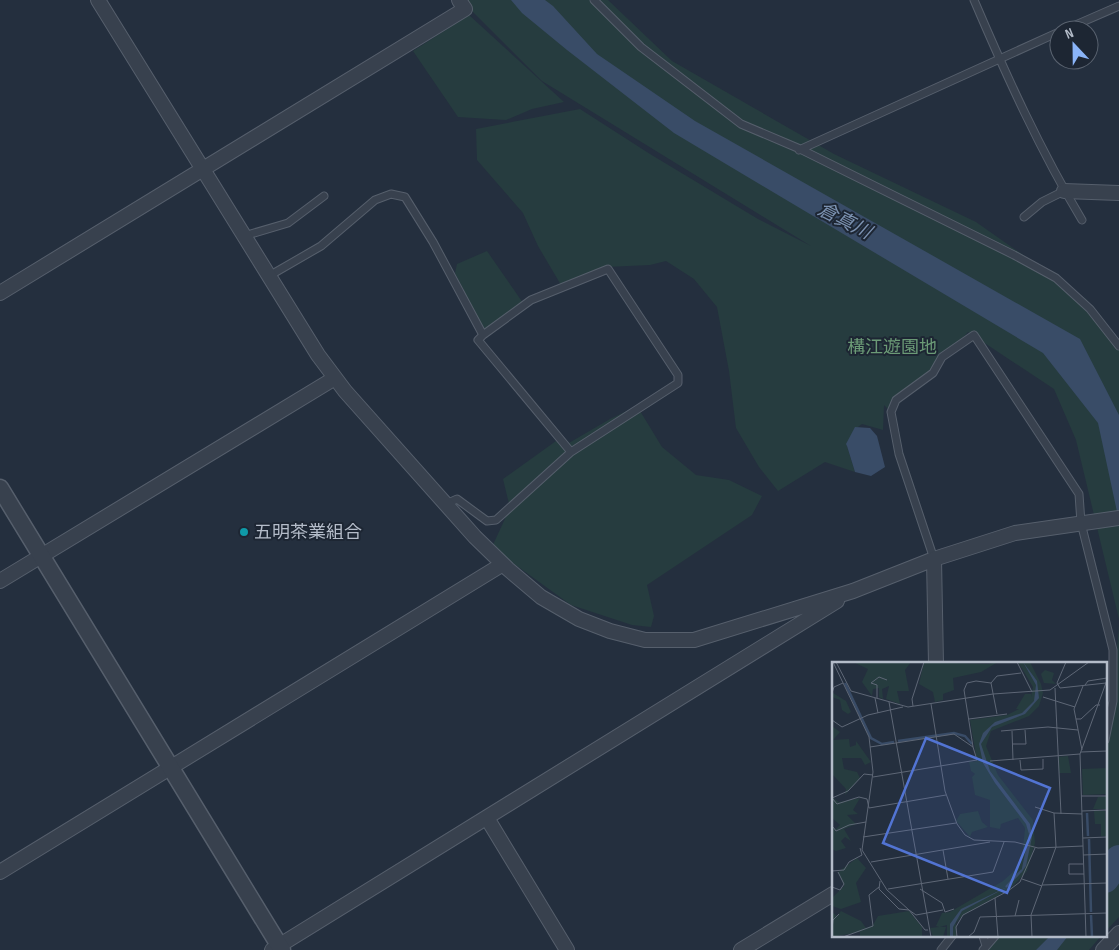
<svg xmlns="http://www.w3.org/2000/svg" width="1119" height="950" viewBox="0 0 1119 950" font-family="'Sofia Sans Condensed','Noto Sans JP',sans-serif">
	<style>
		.green { fill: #263c3f }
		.water { fill: #394c67 }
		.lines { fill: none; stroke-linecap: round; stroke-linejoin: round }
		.river { stroke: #394c67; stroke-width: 28 }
		.service-casing { stroke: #565f6c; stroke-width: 9 }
		.minor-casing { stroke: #565f6c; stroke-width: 16 }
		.tertiary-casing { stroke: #565f6c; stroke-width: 19 }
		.service { stroke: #38414e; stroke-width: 7 }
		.minor { stroke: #38414e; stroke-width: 14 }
		.tertiary { stroke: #38414e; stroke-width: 16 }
		.culture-dot { fill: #0f9aa8; stroke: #1d2633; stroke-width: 2 }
		.labels { text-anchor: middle; stroke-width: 4; stroke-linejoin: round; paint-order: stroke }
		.park-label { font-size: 18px; fill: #6b9a76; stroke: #1d2633 }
		.poi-label { font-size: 18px; fill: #b4bcc9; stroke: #1d2633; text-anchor: start }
		.water-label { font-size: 19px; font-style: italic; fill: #7c92b1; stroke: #1d2633 }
		.inset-river { fill: none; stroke: #394c67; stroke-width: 2.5 }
		.inset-road { fill: none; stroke: #5e6776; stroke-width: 1 }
		.view { fill: #5274d3; fill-opacity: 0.15; stroke: #5274d3; stroke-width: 2.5 }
		.inset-edge { fill: none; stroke: #b4bcc9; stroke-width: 2.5 }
	</style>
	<rect width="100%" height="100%" fill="#242f3e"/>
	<path class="green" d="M461,0H608L672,61L834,154L976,222L1086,299L1119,343V619L1076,440L1054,389L968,332C943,360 916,385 891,412L884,405L883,430L862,424L854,430L847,446L855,472L825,462L778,491L759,467L736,428L729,371L717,307L694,279L666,261L650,265L606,267L561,285L538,246L523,213L477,160L476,129L580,109L650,154L758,219L811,246L542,81Z
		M469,15L564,102L532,109L506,120L458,117L413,51Z
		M487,251L523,303L509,316L483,329L455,273L457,264Z
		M637,406L662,447L696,475L729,480L762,496L752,515L647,585L654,616L651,627L632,625L571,605L517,566L491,549L510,508L503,479L556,441L562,447L610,419Z
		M1119,625V917L1105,932V742L1110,732Z
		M989,936H1101L1089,950H978Z"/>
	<path class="water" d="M511,0H545L553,6L597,54L695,121L1080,339L1119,415V521L1098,423L1043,353L674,133L567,50L522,13Z
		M855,427L870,428L877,436L885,467L871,476L855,472L847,446L846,444Z
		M1050,936H1068L1057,950H1036Z"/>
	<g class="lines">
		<path class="river" d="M1105,879L1119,859"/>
		<g class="service-casing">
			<path id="service" d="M594,0L641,47L741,124L800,149L1014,255L1056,278L1090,309L1119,346
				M974,0C1006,75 1040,150 1082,220
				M1064,30L1119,6
				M799,150L1059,32
				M1024,217L1042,202L1064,191
				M244,236L288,223L324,196
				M269,276L321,246L375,200L391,194L405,197L433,242L483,335L478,340L571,452L678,383V375L608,269L531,300L483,335
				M446,504L457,499L487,521L496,520L571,452
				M934,559L899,454L891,412L896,400L933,373L942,357L974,335L1079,494L1081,523L1113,650V701L1105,740
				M983,936L986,946
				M941,950L952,936
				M983,950L995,936"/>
		</g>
		<g class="minor-casing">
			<path id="minor" d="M98,0L318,355L345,391L475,537L508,569L541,597L579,619L610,631L645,640H694L853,591L934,559L1015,533L1119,518
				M1064,191L1119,193
				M0,293L465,9L459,0
				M934,559L936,664
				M0,581L335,378
				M487,818L567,950
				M0,872L503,564
				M272,950L837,601
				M741,950L833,894
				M1103,950L1119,933"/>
		</g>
		<g class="tertiary-casing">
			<path id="tertiary" d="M0,488L282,950"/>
		</g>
		<use href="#service" class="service"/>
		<use href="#minor" class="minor"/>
		<use href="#tertiary" class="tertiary"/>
	</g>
	<circle class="culture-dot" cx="244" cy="532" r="5"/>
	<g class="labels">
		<g class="park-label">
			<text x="892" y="353">構江遊園地</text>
		</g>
		<g class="poi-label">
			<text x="254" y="538">五明茶業組合</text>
		</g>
		<g class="water-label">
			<text transform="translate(845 220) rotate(27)" y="7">倉真川</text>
		</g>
	</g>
	<g transform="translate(832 662)">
		<rect width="275" height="275" fill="#242f3e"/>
		<path d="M21,0H79L73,8L77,29H65L68,42L54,37L57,24L50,27L51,37L47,35V26L41,27L40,34L30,20L36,7ZM92,0L156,2L166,0L149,10L121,16L122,28L111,32V38L103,40L101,30L87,22ZM186,0H198L209,22L211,31L207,44L197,54L159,69L154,84L166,113L201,158L203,181L195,209L178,227L131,253L124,261V275H115V263L108,265H114L111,275H101L98,266L107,265L104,264L110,251L118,250L171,219L184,207L190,195L193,166L186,156L169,162L168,167L158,165V138L143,133L140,115L143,112L139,109L137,100L145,99L138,58L175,53L187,47H184L193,32H199V35L201,25ZM213,8L222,11L220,18L224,22L212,21L209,12ZM1,31L14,39L19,50L16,52L10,48L8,38L0,35ZM0,64L8,70L1,78L17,77L18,85L24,83V79L39,100L33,103L29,96H10L12,107L25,110L28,116L13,133L14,127L0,112ZM236,94L239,111H227L226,95ZM275,106V132L251,133L250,107ZM275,134V147H261L266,135ZM0,135L7,140L28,136L21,148L26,152L15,153L24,162L12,167L19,179L13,175L9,179L14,186L4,189L0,187V165L4,167L8,163L0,156ZM146,149L150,160L156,165L140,170L138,175L124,159L128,152ZM262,149H273L274,174H269V162H263ZM25,196L34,206L24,221L29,240L9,247L0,244V236L12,224L6,210ZM9,249L29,259L34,266L41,263L46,254L77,249L90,265V275H28V270L0,275V250L5,254Z" fill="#263c3f"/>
		<path d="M191,0L205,19L207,36L193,52L160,65L149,82L158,109L198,162L200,175L194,204L189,211L197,172L194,162L163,121L151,101L147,82L151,71L163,60L190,51L202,39L204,23ZM177,224L130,249L121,265V275H118V262L129,247Z" fill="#394c67"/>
		<path class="inset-river" d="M13,21L39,76L50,82L62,80M66,79L122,71L133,74L140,82M255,151L256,174M257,177L259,250M174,225L190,208M259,253L260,275"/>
		<path class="inset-road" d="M1,0L37,75L41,110L30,188L55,228L77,248L84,253L111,248M4,0L19,29L76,45L161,32L218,28L257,0M185,0L200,30M234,0L225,21L228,26L274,21M159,21L165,52M253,23L256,19L275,16M223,26L229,152M0,31L2,25L11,21M211,35L243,45M43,36L46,51M45,36V23L39,21L47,15L55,18M57,40L99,275M99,42L113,129L125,162L133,173L142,178L183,180L206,186L251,184M81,44L80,37L92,0M137,57L175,52M244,57H249L264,43H268M0,58L10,65L36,53L71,45M169,69L216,65L246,68M180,69L181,98M180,82H194L193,68M38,85L122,72L141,85L145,98L41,115M141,85L132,28L135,21L144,19L159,21L165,14L189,11M250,88L242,47L251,24M249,90L275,89M188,98L189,108L211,107V97M158,99L248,92M249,134H275M0,136L5,142L27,135L35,137L37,146L114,133M0,136L16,129L32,112L41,113M203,145L222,151L250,152M250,149L275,148M1,165L4,169L17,163L34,160M31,175L124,161M251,176L275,175M111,188L116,217M251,193L275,192M39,200L158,180M251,202H237V212H252M0,209L12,208L17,200L30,193L28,186M190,217L210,224M48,219L47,227L67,247L77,248L93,268H96M210,223L275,221M0,225L8,228L12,222L6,210M56,227L161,210L172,180M88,227L110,241L113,250L122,247M163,236L166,275M183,254L187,238M0,267L1,258L7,252M11,275L41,264L37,233L47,225M125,275L124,265L131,253L176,229L188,220L203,186M136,275L142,270L148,255L275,251M200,275L199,253L224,185L222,151M254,275L248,92L275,18"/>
		<path class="view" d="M94,76L218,126L175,231L51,181Z"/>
		<rect width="275" height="275" class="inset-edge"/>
	</g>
	<g transform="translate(1074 45) rotate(338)"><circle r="24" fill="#1d2633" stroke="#59626f"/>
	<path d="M0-4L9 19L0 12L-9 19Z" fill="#8ab4f8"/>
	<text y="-8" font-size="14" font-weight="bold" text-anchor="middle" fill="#b4bcc9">N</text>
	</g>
</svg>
